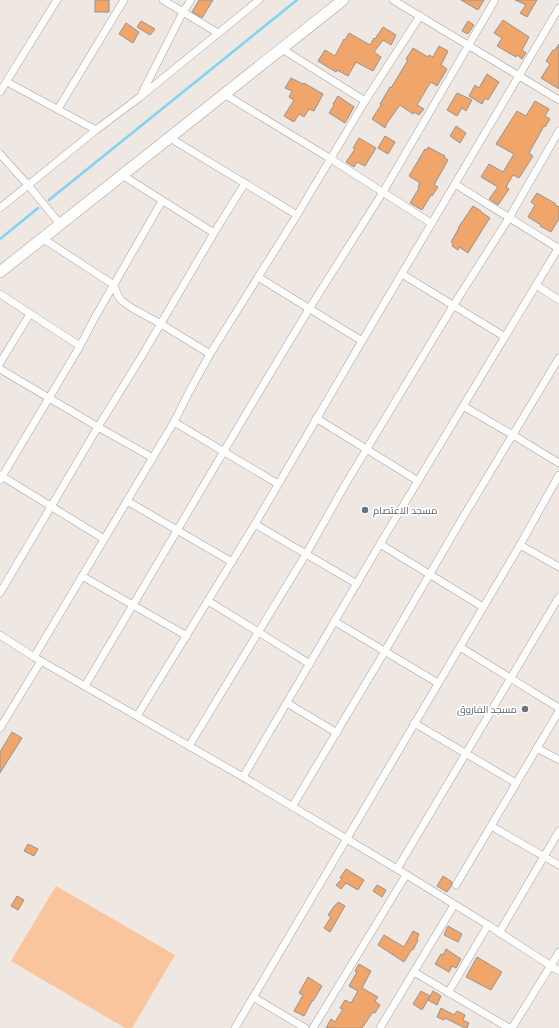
<svg xmlns="http://www.w3.org/2000/svg" width="559" height="1028" viewBox="0 0 559 1028" font-family="'Titillium Web',Cairo,sans-serif">
<rect width="100%" height="100%" fill="#efe7e1"/>
<path fill="#fac59c" d="M56,886L175,955L132,1028H125L11,961Z"/>
<g fill="none" stroke-linecap="round" stroke-linejoin="round">
<g stroke="#82d2f5" stroke-width="2.5">
<path d="M49,200L297,0"/>
<path d="M0,239L38,208"/>
</g>
</g>
<g fill="#f0a66a" stroke="#9a928d">
<rect x="95" y="0" width="14" height="12"/>
<path d="M199,0H213L202,18L192,12Z"/>
<path d="M461,0H484L478,10Z"/>
<path d="M515,0H537L527,17L520,13L526,5Z"/>
<path d="M503,20L529,37L522,50L526,53L522,59L517,55L516,57L497,46L502,38L494,33Z"/>
<path d="M141,21L155,29L150,35L137,27Z"/>
<path d="M468,21L474,25L468,34L462,31Z"/>
<path d="M126,23L139,32L133,43L119,34Z"/>
<path d="M383,27L396,35L391,45L383,40L374,52L381,57L373,71L356,62L348,76L337,70L336,72L318,61L325,50L335,56L344,39L345,40L349,33L370,45L374,38L375,39Z"/>
<path d="M559,44V89L541,78L550,64L546,61L553,50L554,51Z"/>
<path d="M439,46L448,51L441,65L447,69L437,86L431,82L427,88L417,105L424,109L419,115L414,112L413,114L400,105L387,123L385,128L372,119L381,105L380,104L390,87L391,88L408,60L406,59L413,48L428,57L429,55L433,57Z"/>
<path d="M487,74L499,82L488,100L485,98L482,104L469,96L475,85L479,88Z"/>
<path d="M291,78L303,84L304,83L323,94L314,111L309,109L304,117L299,114L294,122L284,116L294,100L289,97L292,91L285,88Z"/>
<path d="M457,93L472,100L466,111L462,108L457,116L447,110Z"/>
<path d="M338,96L354,107L345,123L329,113L334,105L333,104Z"/>
<path d="M535,101L549,109L545,116L550,119L545,127L544,126L529,153L533,156L519,178L513,175L506,187L509,189L498,205L489,199L498,187L481,177L489,164L503,172L514,154L496,144L517,111L526,116Z"/>
<path d="M456,126L466,133L460,143L450,136Z"/>
<path d="M385,136L395,142L388,154L378,148Z"/>
<path d="M359,138L376,148L365,166L357,162L354,167L346,162L355,149L353,148Z"/>
<path d="M428,147L445,156L444,157L448,160L434,185L438,187L432,196L431,195L422,210L410,203L419,188L418,187L420,183L409,176L425,149L427,150Z"/>
<path d="M537,193L556,204L555,205L559,207V219L551,232L540,226L541,225L528,217L535,205L531,202Z"/>
<path d="M473,206L481,211V212L490,218L484,227L468,253L459,247L458,250L452,246L453,244L451,242L459,228H458Z"/>
<path d="M12,732L22,738L0,773V752Z"/>
<path d="M28,844L38,849L34,856L24,851Z"/>
<path d="M346,869L364,880L358,890L346,883L341,889L336,885L342,879L340,878Z"/>
<path d="M443,876L452,882L451,886L447,892L437,886Z"/>
<path d="M377,885L386,890L382,897L373,891Z"/>
<path d="M17,896L24,900L18,910L11,906Z"/>
<path d="M338,902L345,906L330,932L324,928L331,917L328,915L335,905H336Z"/>
<path d="M448,926L462,934L458,942L444,935Z"/>
<path d="M413,931L419,934L417,939L418,940L413,950L412,949L404,962L378,945L384,935L404,947Z"/>
<path d="M446,949L461,959L456,968L452,966L449,972L435,964L441,954L443,955Z"/>
<path d="M477,957L502,972L491,990L466,977Z"/>
<path d="M359,964L371,971L362,988L378,997L375,1001L380,1005L375,1013L373,1012L362,1028H326L331,1019L335,1022L343,1009L340,1008L345,1000L351,1003L358,991L349,986L357,972L355,971Z"/>
<path d="M308,977L322,986L313,1001H312L304,1016L294,1011L303,995L299,993Z"/>
<path d="M421,991L430,996L422,1010L413,1004Z"/>
<path d="M433,991L441,996L437,1005L428,1000Z"/>
<path d="M441,1008L454,1015L457,1011L465,1015L463,1020L469,1023L467,1028H465L445,1018L444,1020L437,1017Z"/>
</g>
<g fill="none" stroke-linecap="round" stroke-linejoin="round">
<g stroke="#aaa29c" stroke-width="8">
<g id="street">
<path d="M163,0L218,33"/>
<path d="M393,0L559,100"/>
<path d="M282,49L365,101"/>
<path d="M7,82L96,130"/>
<path d="M0,92L57,0"/>
<path d="M142,93L183,12L191,0"/>
<path d="M224,94L331,159L431,223"/>
<path d="M58,109L124,0"/>
<path d="M170,138L297,215"/>
<path d="M0,154L28,185L60,224"/>
<path d="M122,175L214,233"/>
<path d="M455,184L558,248"/>
<path d="M0,208L96,130L140,97L259,0"/>
<path d="M42,238L114,285L118,296L122,301L132,308L161,324L210,354"/>
<path d="M402,274L505,337"/>
<path d="M258,277L362,341"/>
<path d="M536,285L559,300"/>
<path d="M0,294L80,346"/>
<path d="M0,363L30,314"/>
<path d="M0,369L98,427L153,458"/>
<path d="M463,406L513,435L559,463"/>
<path d="M316,418L418,481"/>
<path d="M174,422L278,484"/>
<path d="M0,475L104,539"/>
<path d="M0,480L80,346L94,319L162,201"/>
<path d="M127,501L232,562"/>
<path d="M255,524L357,584"/>
<path d="M380,544L483,607"/>
<path d="M520,545L559,567"/>
<path d="M82,576L187,636"/>
<path d="M0,593L98,427L140,359L214,233L245,183"/>
<path d="M208,601L310,664"/>
<path d="M334,621L438,683"/>
<path d="M0,635L34,657L243,777L397,869L488,925L559,971"/>
<path d="M460,647L559,708"/>
<path d="M34,657L174,422L189,392L210,354L297,215L365,101L420,16"/>
<path d="M85,686L256,397L309,309L383,192L495,0"/>
<path d="M287,703L337,733"/>
<path d="M137,716L255,524L362,341L559,8"/>
<path d="M414,723L516,783"/>
<path d="M0,728L41,661"/>
<path d="M189,746L306,554L345,485L453,306L509,218L559,131"/>
<path d="M537,748L559,760"/>
<path d="M243,777L380,544L559,247"/>
<path d="M292,807L385,651L459,524L559,358"/>
<path d="M491,826L559,865"/>
<path d="M397,869L559,597"/>
<path d="M456,885L559,711"/>
<path d="M499,933L559,831"/>
<path d="M414,972L509,1028"/>
<path d="M448,993L488,925"/>
<path d="M253,997L305,1028"/>
<path d="M235,1028L520,545L559,475"/>
<path d="M313,1028L406,875"/>
<path d="M380,1028L454,905"/>
<path d="M512,1028L559,952"/>
</g>
</g>
<g stroke="#aaa29c" stroke-width="12">
<path id="primary" d="M0,272L343,0"/>
</g>
<use href="#street" stroke="#fff" stroke-width="7"/>
<use href="#primary" stroke="#fff" stroke-width="11"/>
</g>
<g fill="#6b7280" stroke="#fff" stroke-width="1.5">
<circle cx="365" cy="510" r="4"/>
<circle cx="525" cy="709" r="4"/>
</g>
<g text-anchor="middle" dominant-baseline="central" stroke-width="3.5" stroke-linejoin="round" paint-order="stroke">
<g font-size="10" fill="#5b616d" stroke="#fff" text-anchor="start">
<text x="373" y="510">مسجد الاعتصام</text>
<text x="517" y="709" text-anchor="end">مسجد الفاروق</text>
</g>
</g>
</svg>
